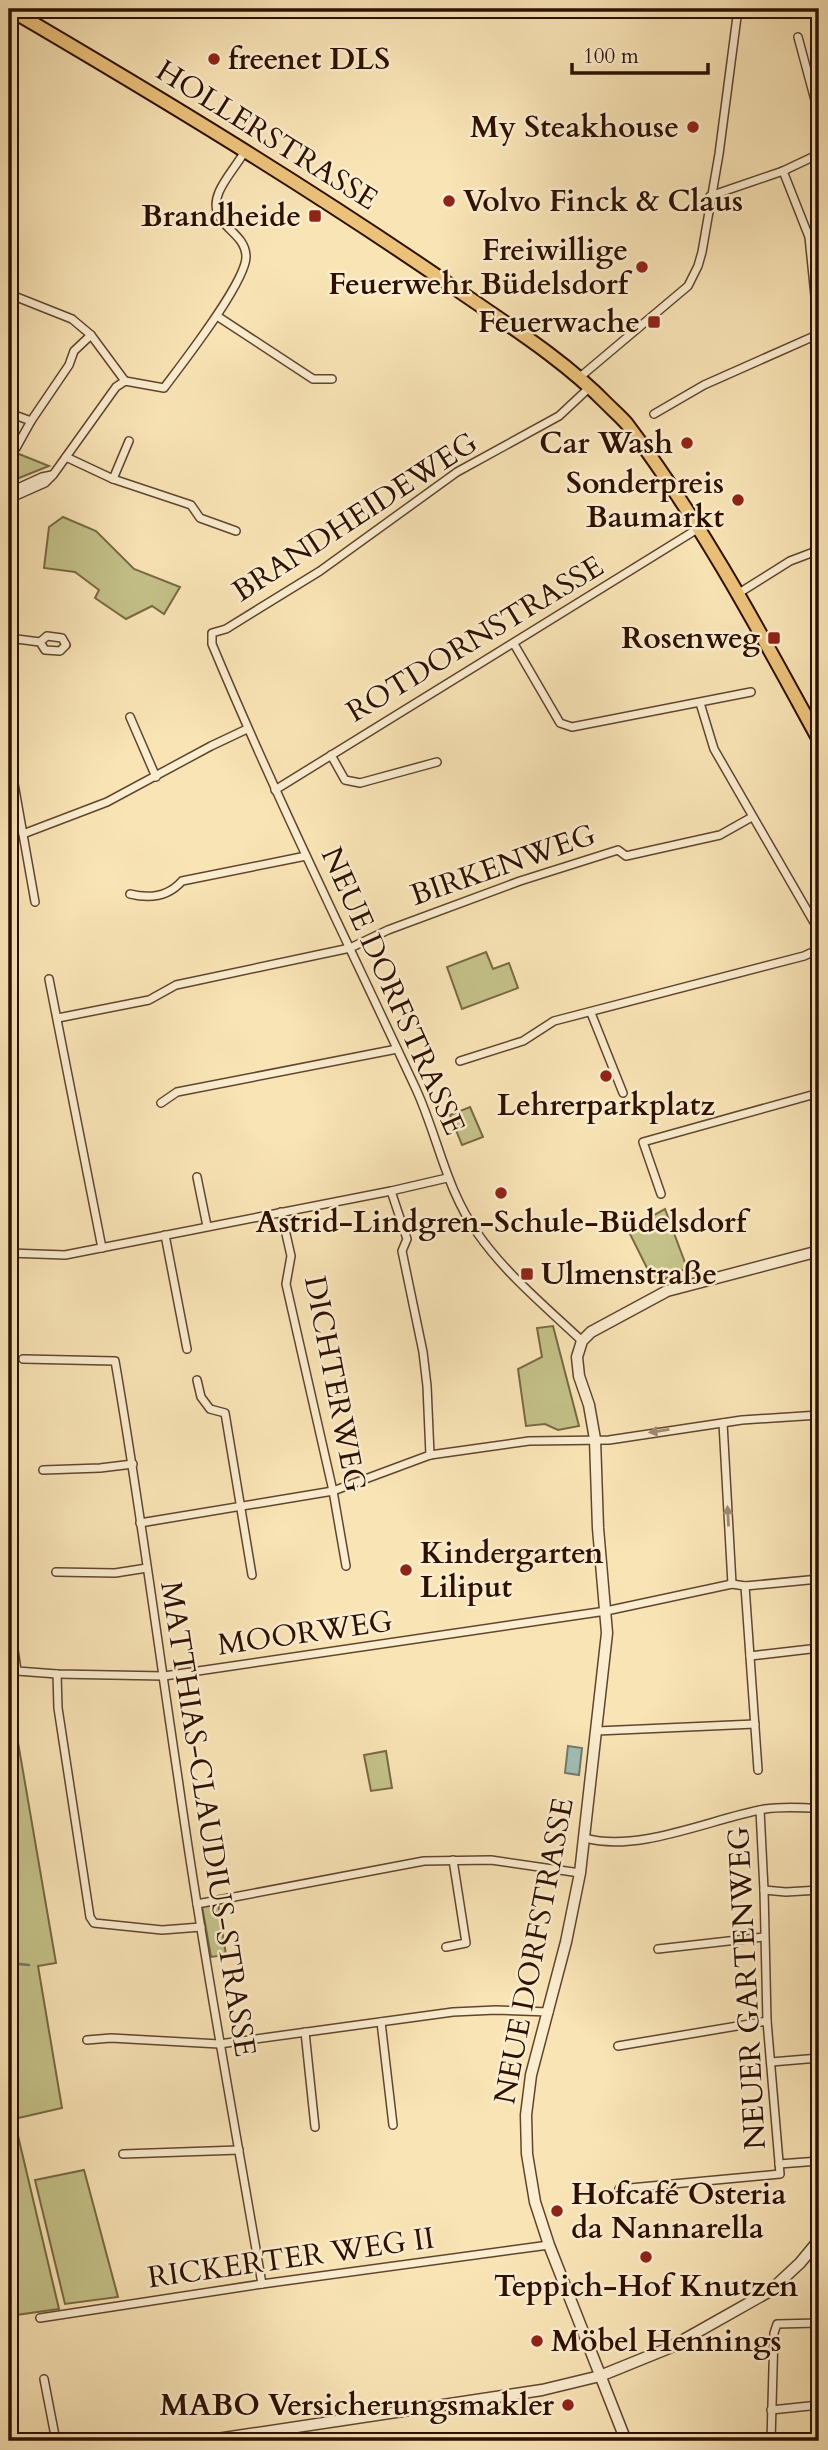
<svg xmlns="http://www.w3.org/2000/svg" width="828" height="2450" viewBox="0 0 828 2450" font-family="Cardo,serif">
<rect width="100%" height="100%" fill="#f9e4b6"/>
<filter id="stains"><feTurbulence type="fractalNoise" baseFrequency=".00286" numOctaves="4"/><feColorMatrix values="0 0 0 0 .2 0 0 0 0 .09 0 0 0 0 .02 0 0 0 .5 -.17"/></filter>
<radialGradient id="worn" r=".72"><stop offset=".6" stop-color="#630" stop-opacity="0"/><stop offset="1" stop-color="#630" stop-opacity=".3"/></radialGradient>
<g fill="#c4c289" stroke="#786944" stroke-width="2">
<path d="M9,450L49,466L9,482Z"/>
<path d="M63,517L96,531L134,569L180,587L164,614L152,606L126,619L95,598L99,590L75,572L44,568L49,527Z"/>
<path d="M486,952L493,969L509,963L518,988L462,1009L447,967Z"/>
<path d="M470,1107L483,1137L462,1145L450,1115Z"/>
<path d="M665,1209L687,1268L655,1284L628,1230Z"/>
<path d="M553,1326L579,1426L558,1430L545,1424L526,1426L518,1369L542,1357L537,1328Z"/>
<path d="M9,1690L56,1963L38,1966L62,2108L14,2119L59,2309L9,2316Z"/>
<path d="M386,1751L392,1788L371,1791L364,1755Z"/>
<path d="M218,1902L226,1955L211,1957L202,1906Z"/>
<path d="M84,2170L118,2297L65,2304L35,2180Z"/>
</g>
<path fill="#9fbeb4" stroke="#71786c" stroke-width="2" d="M568,1746L582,1748L579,1775L565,1773Z"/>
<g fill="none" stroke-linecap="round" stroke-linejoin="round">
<path stroke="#71786c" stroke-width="2.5" d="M9,1963L29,1965"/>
<g stroke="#60452e" stroke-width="10">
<g id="minor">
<path d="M798,37L819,115"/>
<path d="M783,171L809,237L819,335"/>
<path d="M710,196L783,171L819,154"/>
<path d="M9,294L72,319L91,335L125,381"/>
<path d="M217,316L313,379H332"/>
<path d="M580,377L688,286L698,266L702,252L719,154L738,9"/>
<path d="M9,413L31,421"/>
<path d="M654,414L704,385L819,334"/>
<path d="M16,448L31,421L69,365L74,351L91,335"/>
<path d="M66,457L113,479L191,505L200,518L236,531"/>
<path d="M113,479L129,441"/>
<path d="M9,492L42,477L52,475"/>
<path d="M9,499L45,483L53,475L116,387L125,381L164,388C181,365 247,281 246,256C245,229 205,225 219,192C225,178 237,165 245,151"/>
<path d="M739,593L790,561L819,550"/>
<path d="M9,638L40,642L47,636L62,638L66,645L60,651L45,650L40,642"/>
<path d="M514,644L560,723L572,727L751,692"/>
<path d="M700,703L714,749L819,931"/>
<path d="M130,717L156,777"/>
<path d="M331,755L345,780L360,783L437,762"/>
<path d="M13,778L35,902"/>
<path d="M275,790L699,528"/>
<path d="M23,834L107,802L211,746L247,729"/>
<path d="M130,894C150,899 168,897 182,881L306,856"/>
<path d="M49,979L102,1248"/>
<path d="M591,1013L623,1093"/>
<path d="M58,1018L149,1000L176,985L350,948L388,930L520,881L618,850L626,856L720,835L752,817"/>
<path d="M460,1061L523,1041L554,1021L804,956L819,949"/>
<path d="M161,1103L177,1092L397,1049"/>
<path d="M197,1177L207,1226"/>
<path d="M391,1191L407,1239L402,1251L423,1352L427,1386L430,1455"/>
<path d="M661,1194L643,1142L819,1093"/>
<path d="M281,1212L291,1256L286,1284L333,1491L346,1566"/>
<path d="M165,1235L187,1349"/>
<path d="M9,1253L65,1255L391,1191L447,1178"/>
<path d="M582,1341C546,1307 506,1274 478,1234C446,1190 438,1137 416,1089C347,941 275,795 212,644V633L226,629L320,571L457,472L559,416L590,387"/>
<path d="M23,1359L115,1361C139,1499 157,1639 178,1778C202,1948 233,2115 262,2284"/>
<path d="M197,1380L201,1397L210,1409L225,1413L252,1575"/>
<path d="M723,1423L732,1584"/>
<path d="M43,1470L100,1468L133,1464"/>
<path d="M140,1523L333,1491L430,1455L529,1441L609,1440L742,1420L819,1415"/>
<path d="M56,1572L115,1573L147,1568"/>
<path d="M745,1586L758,1770"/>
<path d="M10,1622L17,1671L57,1674L164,1676L606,1611L732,1584L745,1586L819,1579"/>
<path d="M750,1656L819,1648"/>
<path d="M57,1674L58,1708L90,1917L94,1923L162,1930L201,1927"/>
<path d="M597,1731L755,1724"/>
<path d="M585,1838C639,1853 710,1819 765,1809C782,1806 802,1808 819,1808"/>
<path d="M764,1890L786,1892L819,1890"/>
<path d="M197,1904L424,1861L491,1860L580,1873"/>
<path d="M446,1947L466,1943L453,1860"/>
<path d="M658,1949L764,1937"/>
<path d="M381,2022L393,2125"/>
<path d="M305,2032L315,2127"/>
<path d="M87,2040L111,2038L219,2044L453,2012L496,2010L549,2012"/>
<path d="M618,2046L767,2021"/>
<path d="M771,2062L819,2058"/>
<path d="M123,2154L239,2150"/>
<path d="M779,2164L819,2161"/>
<path d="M619,2189L780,2174L767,2021L764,1890L760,1810"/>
<path d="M40,2318L262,2284L549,2245"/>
<path d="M9,2323H13"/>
<path d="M44,2379L56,2441"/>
<path d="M771,2410L819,2405"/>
<path d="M771,2441L774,2333L777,2324L819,2323"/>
</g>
</g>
<g stroke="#60452e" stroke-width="13">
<g id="tertiary">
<path d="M204,2441L542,2390L600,2376L669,2348L770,2291L800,2263L819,2240"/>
<path d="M626,2441L549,2245L535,2202L527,2154L526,2115L531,2075L566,1942L580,1873L607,1633L598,1528L595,1439L589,1405L579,1376L577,1357L582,1341L591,1332L667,1291L819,1251"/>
</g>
</g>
<g stroke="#2d1000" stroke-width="16">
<path id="primary" d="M9,9C161,98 311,189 456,289C508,325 563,359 607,404C614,411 621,417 627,424C702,523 760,632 819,740"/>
</g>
<use href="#minor" stroke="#fbedd0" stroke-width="7"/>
<use href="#tertiary" stroke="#fbedd0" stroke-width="10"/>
<use href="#primary" stroke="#ecc27b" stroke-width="12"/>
</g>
<defs><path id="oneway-solid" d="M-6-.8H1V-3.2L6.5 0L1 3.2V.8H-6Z" transform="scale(1.75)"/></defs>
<g fill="#9e8a72">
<use href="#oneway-solid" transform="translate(659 1431) rotate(171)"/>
<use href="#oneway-solid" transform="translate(728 1516) rotate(-93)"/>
</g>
<g fill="#8f2418" stroke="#fbedd0" stroke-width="2.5">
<circle cx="214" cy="59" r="7"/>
<circle cx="693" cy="127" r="7"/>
<circle cx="449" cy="201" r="7"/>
<rect x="308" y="209" width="14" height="14" rx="3.5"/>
<circle cx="642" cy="267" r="7"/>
<rect x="647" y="315" width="14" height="14" rx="3.5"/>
<circle cx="687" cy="443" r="7"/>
<circle cx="738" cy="500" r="7"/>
<rect x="767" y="631" width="14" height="14" rx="3.5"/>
<circle cx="606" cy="1076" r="7"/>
<circle cx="501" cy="1193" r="7"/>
<rect x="520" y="1267" width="14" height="14" rx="3.5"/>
<circle cx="406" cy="1570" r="7"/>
<circle cx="557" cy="2211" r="7"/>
<circle cx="646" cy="2257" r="7"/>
<circle cx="537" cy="2341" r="7"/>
<circle cx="568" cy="2405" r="7"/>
</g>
<g text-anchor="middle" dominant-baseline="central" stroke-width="5" stroke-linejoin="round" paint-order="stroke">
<g font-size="30" font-weight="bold" fill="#2d1000" stroke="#fbedd0" text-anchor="end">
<text x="228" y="59" text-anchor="start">freenet DLS</text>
<text x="679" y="127">My Steakhouse</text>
<text x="463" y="201" text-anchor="start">Volvo Finck &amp; Claus</text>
<text x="301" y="216">Brandheide</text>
<text x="628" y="250">Freiwillige<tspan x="628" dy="34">Feuerwehr Büdelsdorf</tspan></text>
<text x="640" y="322">Feuerwache</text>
<text x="673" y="443">Car Wash</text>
<text x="724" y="483">Sonderpreis<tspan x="724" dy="34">Baumarkt</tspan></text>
<text x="760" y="638">Rosenweg</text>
<text x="606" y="1105" text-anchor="middle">Lehrerparkplatz</text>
<text x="501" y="1222" text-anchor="middle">Astrid-Lindgren-Schule-Büdelsdorf</text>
<text x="541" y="1274" text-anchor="start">Ulmenstraße</text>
<text x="420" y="1553" text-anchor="start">Kindergarten<tspan x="420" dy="34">Liliput</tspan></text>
<text x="571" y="2194" text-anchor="start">Hofcafé Osteria<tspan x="571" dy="34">da Nannarella</tspan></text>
<text x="646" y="2286" text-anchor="middle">Teppich-Hof Knutzen</text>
<text x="551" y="2341" text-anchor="start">Möbel Hennings</text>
<text x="554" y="2405">MABO Versicherungsmakler</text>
</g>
<g font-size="30" fill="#2d1000" stroke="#fbedd0">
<text transform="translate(267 135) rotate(32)">HOLLERSTRASSE</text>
<text transform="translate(355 517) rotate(-33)">BRANDHEIDEWEG</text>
<text transform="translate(475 639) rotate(-31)">ROTDORNSTRASSE</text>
<text transform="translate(503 865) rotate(-19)">BIRKENWEG</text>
<text transform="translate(393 991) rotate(66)">NEUE DORFSTRASSE</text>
<text transform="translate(335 1384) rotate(79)">DICHTERWEG</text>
<text transform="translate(305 1633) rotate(-8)">MOORWEG</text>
<text transform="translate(208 1819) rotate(81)">MATTHIAS-CLAUDIUS-STRASSE</text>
<text transform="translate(534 1951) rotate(-79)">NEUE DORFSTRASSE</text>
<text transform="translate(747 1988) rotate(-93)">NEUER GARTENWEG</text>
<text transform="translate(291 2258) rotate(-8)">RICKERTER WEG II</text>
</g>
</g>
<rect width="828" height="2450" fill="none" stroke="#f9e4b6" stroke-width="35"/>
<rect x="10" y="10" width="807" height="2429" fill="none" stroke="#2d1000" stroke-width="3.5"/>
<rect x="18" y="18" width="793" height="2415" fill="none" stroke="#2d1000" stroke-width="2"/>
<path d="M572 63v10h136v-10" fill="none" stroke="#2d1000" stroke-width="3.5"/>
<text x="583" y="63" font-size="21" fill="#2d1000" stroke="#fbedd0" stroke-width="5" paint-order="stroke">100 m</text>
<rect width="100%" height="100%" filter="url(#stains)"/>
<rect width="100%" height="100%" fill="url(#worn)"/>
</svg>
